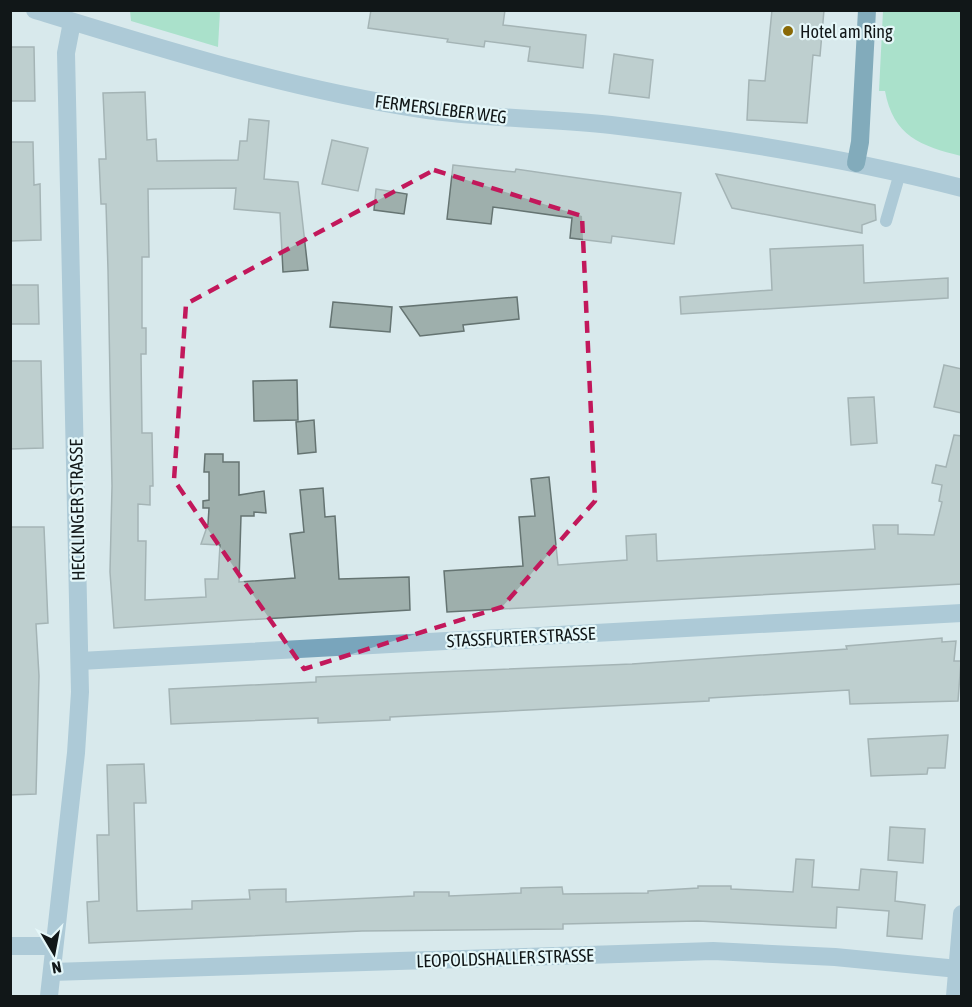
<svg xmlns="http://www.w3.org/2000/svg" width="972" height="1007" viewBox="0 0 972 1007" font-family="'Asap Condensed',sans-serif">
<rect width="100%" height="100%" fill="#d8e9ec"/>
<g fill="#71d8a3">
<path d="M130,11H220L218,47L131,21Z"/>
<path d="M883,11H961V156C921,146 893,136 885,91H879Z"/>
</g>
<g fill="#9eafac" stroke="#657472" stroke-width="1.5">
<path d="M371,10H505L503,25L586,35L583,68L528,61L530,47L485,41L484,47L447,42L448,39L368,28Z"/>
<path d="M772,10H824L820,56L813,55L807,123L747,120L749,80L765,81Z"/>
<path d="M10,47H34L35,101H10Z"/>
<path d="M614,54L653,60L649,98L609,93Z"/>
<path d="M145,92L147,140L156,139L157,161L238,160L240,141H247L249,119L269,121L264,179L298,182L308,270L283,272L280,213L234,209L236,188L148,189L149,257H142V328H146V354H141L142,433H152L153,486H150V505L138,504V541H146L145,600L206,597L205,579H218L220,545L201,544L208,524L209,508H203V501L209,500V472H204L205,454H223V462H239V495L264,491L266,513L254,512V516H241L239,582L295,578L290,534L304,532L300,490L323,488L325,517L335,516L339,579L409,577L410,610L114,628L110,572L112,486L108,270L106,204H101L99,159H106L103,93Z"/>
<path d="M332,140L368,148L358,191L322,184Z"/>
<path d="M10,142H33L34,185L40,184L41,240L10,241Z"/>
<path d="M453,165L515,172L516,169L681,193L674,244L612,236L611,243L570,238L572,218L493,207L491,224L447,219Z"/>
<path d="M716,174L875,205L876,220L862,225V233L732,208Z"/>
<path d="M376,189L407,194L404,214L374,210Z"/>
<path d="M863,245L864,283L948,278V298L681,314L680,297L772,290L770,249Z"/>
<path d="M10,285H38L39,324H10Z"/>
<path d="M517,297L519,319L463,325L464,331L420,336L400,307Z"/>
<path d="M333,302L392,307L390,332L330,327Z"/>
<path d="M10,361H41L43,448L10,449Z"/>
<path d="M944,365L962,369V413L934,407Z"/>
<path d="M297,380L298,420L254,421L253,381Z"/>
<path d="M874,397L877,443L851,445L848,398Z"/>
<path d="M314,420L316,452L298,454L296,422Z"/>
<path d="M954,435L962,436V584L447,612L444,571L523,566L519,517L535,516L531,479L549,477L558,565L627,560L626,536L656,534L657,561L875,549L873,525H898V534L934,535L942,502L939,501L942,485L932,483L936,465L946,467Z"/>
<path d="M10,527H44L48,623L36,624L39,676L36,794L10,795Z"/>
<path d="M942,638V642L956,641L954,661H961L958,701L850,704L849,690L709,698V701L390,717V720L318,723V718L171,724L169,689L316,682V677L632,664L847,649L846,646Z"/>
<path d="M948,735L945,768H928L927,774L871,776L868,739Z"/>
<path d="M144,764L146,803H134L137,911L192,909V901L250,899L249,890L286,889V902L414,896V892H449V896L521,893V888L562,887L563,894L648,893V891L698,888V886H731V889L793,892L796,859L814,860L812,887L859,890L861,869L897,872L895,901L925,905L922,939L887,936L889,911L837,907L836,928L698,921L563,924V929L362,931L89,943L87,902L99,901L97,835H109L107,765Z"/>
<path d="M890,827L925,829L923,863L888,860Z"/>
</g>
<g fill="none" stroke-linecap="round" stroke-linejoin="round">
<path stroke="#79a5bc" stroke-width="12" d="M886,221L900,173"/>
<g stroke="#79a5bc" stroke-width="18">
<path d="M80,661L962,613"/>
<path d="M10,946H54"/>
<path d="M52,972L713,951L835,957L958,969"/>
<path d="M49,996L76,753L80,692L66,53L72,22"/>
<path d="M955,996L962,914"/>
</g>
<path stroke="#79a5bc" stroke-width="18" d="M35,10C162,49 290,89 421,109C484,119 548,118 611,125C728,139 847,158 962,188"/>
<path stroke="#1a607e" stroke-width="18" d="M856,163L860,142L867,10"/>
</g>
<path d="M0 0H972V1007H0ZM434,170L582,216L595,501L502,607L304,669L174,480L186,304Z" fill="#d8e9ec" fill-opacity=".55" fill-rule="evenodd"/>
<path fill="none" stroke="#c2185b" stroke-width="4.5" stroke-dasharray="12 8" stroke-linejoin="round" d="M434,170L582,216L595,501L502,607L304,669L174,480L186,304Z"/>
<circle fill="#896906" stroke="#e5f7f9" stroke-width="2" cx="788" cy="31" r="6"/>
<g text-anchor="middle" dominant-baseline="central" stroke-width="4.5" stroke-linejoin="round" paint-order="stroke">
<g font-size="18" fill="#111718" stroke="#e5f7f9" text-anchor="start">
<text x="800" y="31">Hotel am Ring</text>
</g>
<g font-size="18" fill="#111718" stroke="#e5f7f9">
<text transform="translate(441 109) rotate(7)">FERMERSLEBER WEG</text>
<text transform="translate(77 510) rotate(-91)">HECKLINGER STRASSE</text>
<text transform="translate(521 637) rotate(-3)">STASSFURTER STRASSE</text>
<text transform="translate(505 958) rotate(-2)">LEOPOLDSHALLER STRASSE</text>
</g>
</g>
<rect width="972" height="1007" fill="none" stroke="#111718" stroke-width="24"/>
<g transform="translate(54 953) rotate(170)" stroke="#e5f7f9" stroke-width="4.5" paint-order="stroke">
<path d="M0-4.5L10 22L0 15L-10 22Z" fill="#111718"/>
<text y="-9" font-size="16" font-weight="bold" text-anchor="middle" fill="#111718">N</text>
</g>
</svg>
